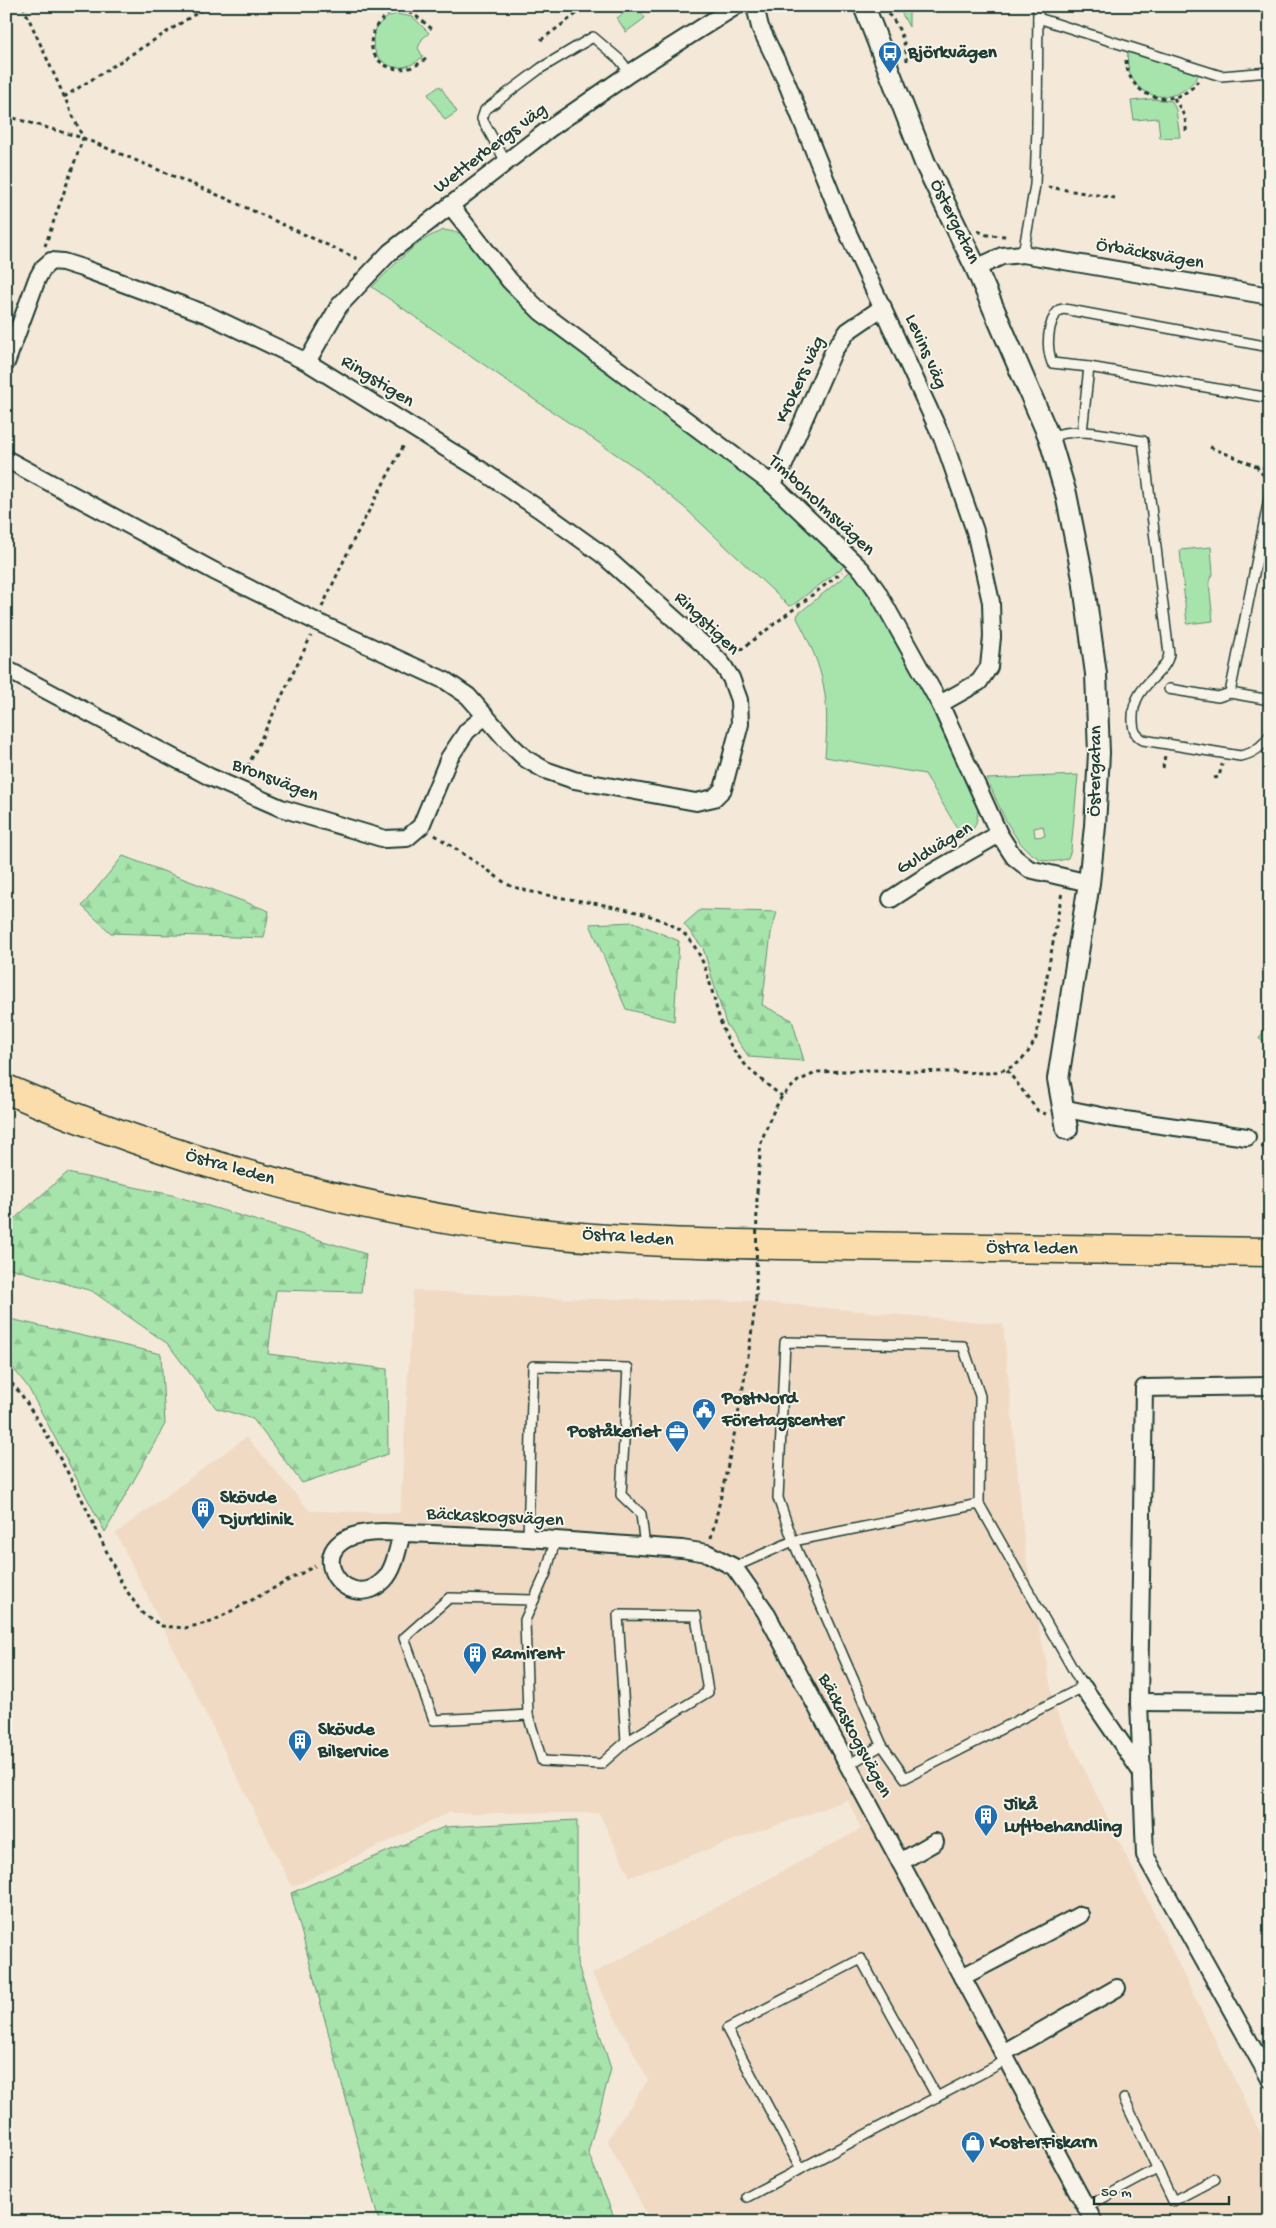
<svg xmlns="http://www.w3.org/2000/svg" width="1276" height="2228" viewBox="0 0 1276 2228" font-family="'Gochi Hand',sans-serif">
<defs>
<pattern id="forest-firs" width="22" height="20" patternUnits="userSpaceOnUse" patternTransform="scale(1.25)"><rect width="22" height="20" fill="#a7e4ab"/><path d="M5 1l3.5 6h-7zM16 11l3.5 6h-7z" fill="#8fc494"/></pattern>
</defs>
<rect width="100%" height="100%" fill="#f4e8d8"/>
<filter id="ink" filterUnits="userSpaceOnUse"><feTurbulence type="fractalNoise" baseFrequency=".02" numOctaves="2"/><feDisplacementMap in="SourceGraphic" scale="10" xChannelSelector="R" yChannelSelector="G"/><feConvolveMatrix kernelMatrix="1 2 1 2 8 2 1 2 1" color-interpolation-filters="sRGB"/></filter>
<g filter="url(#ink)">
<path fill="#f0dac4" d="M413,1290L540,1298L749,1301L1003,1324L1026,1558L1055,1709L1270,2153V2222H651L607,2140L648,2080L592,1974L861,1829L848,1800L630,1877L599,1813H448L292,1887L116,1533L246,1437L310,1511L400,1513Z"/>
<g fill="#a7e4ab" stroke="#639070" fill-rule="evenodd">
<path d="M634,6H637L645,18L626,32L617,18Z"/>
<path d="M890,6H909V27L901,12L895,13Z"/>
<path d="M396,14L413,17L429,33L422,39L418,48L423,57C419,59 414,64 410,65C375,79 355,26 396,14Z"/>
<path d="M1128,52L1199,74C1176,113 1122,98 1128,52Z"/>
<path d="M440,86L457,112L445,120L428,94Z"/>
<path d="M1151,99L1172,101L1176,110L1180,137L1160,138L1158,118L1134,120L1131,101Z"/>
<path d="M444,230L460,233L498,277L725,458L782,504L847,564L793,605L789,606L686,509L635,467L532,398L372,287C394,266 415,240 444,230Z"/>
<path d="M1211,547L1213,574L1209,583L1213,621L1187,624L1180,550Z"/>
<path d="M852,570L863,582L948,733L978,808C977,824 976,829 963,838L925,774L825,757C830,697 825,671 797,618L798,614Z"/>
<path d="M1078,775L1071,850L1068,858C1023,877 1001,809 987,779ZM1043,826L1045,836L1035,837L1034,828Z"/>
</g>
<g fill="url(#forest-firs)" stroke="#639070">
<path d="M123,856L269,911L264,938L111,933L82,906Z"/>
<path d="M700,910L777,912L771,933L762,1005L792,1020L804,1061L749,1057L726,1024L703,948L684,924Z"/>
<path d="M634,922L679,941L674,1021L626,1009L590,924Z"/>
<path d="M1270,1020V1043L1259,1039Z"/>
<path d="M67,1173L172,1195L366,1254L361,1292L276,1290L268,1354L387,1369L388,1454L302,1483L253,1419L216,1408L168,1344L92,1291L6,1267V1226Z"/>
<path d="M6,1318L161,1354L165,1424L105,1532L28,1387L6,1359Z"/>
<path d="M577,1820V1962L611,2069L588,2152L616,2222H379L291,1893L444,1827Z"/>
</g>
<g fill="none" stroke-linecap="round" stroke-linejoin="round">
<g stroke="#1f3d34" stroke-width="12">
<g id="service">
<path d="M1038,18L1221,76L1270,72"/>
<path d="M506,162L482,119L485,110L541,68L593,37L620,60L630,73"/>
<path d="M1023,254L1035,185L1037,127L1038,6"/>
<path d="M1089,367L1052,363C1046,347 1047,323 1059,310L1064,309L1270,347"/>
<path d="M1082,432L1089,367L1270,398"/>
<path d="M1049,437C1080,426 1111,436 1143,441L1169,654C1166,676 1131,684 1133,721C1133,730 1135,735 1143,740L1240,756C1252,754 1263,746 1270,735"/>
<path d="M1270,494L1230,693L1270,700"/>
<path d="M1169,689L1218,697L1230,693"/>
<path d="M528,1538L533,1366L628,1368L621,1495L641,1514L645,1547"/>
<path d="M555,1541L546,1573L525,1620L528,1715L542,1761L601,1764L626,1742L708,1692L696,1616L618,1615L626,1742"/>
<path d="M734,1567L793,1541L882,1745L848,1765"/>
<path d="M528,1715L434,1720L404,1638L449,1598L534,1600"/>
<path d="M882,1745L905,1778L1083,1687L979,1504L980,1396L963,1346L785,1342L778,1498L793,1541L979,1504"/>
<path d="M1124,2099L1173,2201L1215,2179"/>
<path d="M801,2169L727,2029L861,1959L937,2097"/>
<path d="M747,2197L1007,2060"/>
<path d="M1086,2207L1157,2169"/>
</g>
</g>
<g stroke="#1f3d34" stroke-width="20">
<g id="minor">
<path d="M755,6L760,27L786,81L841,218L944,442L975,531L991,602L992,637L989,667L979,682L940,704"/>
<path d="M450,205L510,281L541,312L772,484L862,570L877,591L940,704L999,834L1014,857L1029,869L1089,883"/>
<path d="M976,268L1002,256L1023,254L1270,296"/>
<path d="M307,362L339,306L390,252L549,129L630,73L736,6"/>
<path d="M6,363L37,279L43,268L51,261L63,262L82,268L206,314L307,362L481,470L539,509L603,555L708,649L722,664L731,678L739,700L740,724L723,789L714,798L696,802L574,780L545,770L526,759L509,743L468,696L446,681L317,622L214,571L6,459"/>
<path d="M772,484L783,467L834,350L848,331L883,307"/>
<path d="M6,669L210,777L281,808L385,839L407,838L421,826L449,758L467,731L484,717"/>
<path d="M891,899L928,875L999,834"/>
<path d="M1062,1108L1111,1118L1247,1137"/>
<path d="M1270,1386L1144,1388L1139,1702L1145,1855L1270,2079"/>
<path d="M402,1533C398,1547 395,1569 384,1580C344,1621 288,1532 383,1532L528,1538L682,1549L707,1553L734,1567L765,1611L1094,2222"/>
<path d="M1083,1687L1142,1773"/>
<path d="M1139,1702L1270,1703"/>
<path d="M900,1862L935,1842"/>
<path d="M962,1977L1080,1915"/>
<path d="M1003,2053L1117,1988"/>
</g>
</g>
<g stroke="#1f3d34" stroke-width="24">
<path id="tertiary" d="M864,6L925,163L976,268L1049,437L1066,494L1083,578L1096,674L1099,753L1095,826L1089,883L1058,1079L1067,1129"/>
</g>
<g stroke="#1f3d34" stroke-width="31">
<path id="trunk" d="M6,1089C166,1158 336,1205 509,1229C619,1244 732,1244 844,1246C986,1248 1128,1250 1270,1252"/>
</g>
<g stroke="#1f3d34" stroke-width="3" stroke-dasharray="4 4" stroke-linecap="butt">
<path d="M23,6L83,138L45,246"/>
<path d="M593,6L597,12"/>
<path d="M888,14C900,25 906,45 907,61"/>
<path d="M541,40L587,6"/>
<path d="M426,59C421,62 415,67 409,68C374,75 357,38 386,16C391,11 395,9 403,11C415,13 423,22 432,29"/>
<path d="M1126,60C1128,99 1175,112 1198,81"/>
<path d="M64,97L208,6"/>
<path d="M1174,98C1181,110 1187,117 1186,131"/>
<path d="M6,116L83,138L225,198L360,260"/>
<path d="M1048,187L1115,198"/>
<path d="M978,231L987,235L1007,236"/>
<path d="M1269,233H1270"/>
<path d="M1210,447L1256,466L1270,469"/>
<path d="M1256,466L1268,481"/>
<path d="M322,607L354,539L405,443"/>
<path d="M734,655L842,572"/>
<path d="M1163,768L1165,755"/>
<path d="M244,774L311,636"/>
<path d="M1214,778L1219,777L1222,764"/>
<path d="M435,835C453,847 471,859 489,871C497,877 505,884 514,887C559,902 648,904 682,932C711,957 711,1003 726,1036C737,1061 760,1080 782,1096"/>
<path d="M1007,1070L1038,1111L1046,1114"/>
<path d="M1261,1147L1270,1146"/>
<path d="M757,1192L761,1142L771,1116L782,1096L798,1081L818,1072L871,1070L988,1073C1016,1069 1024,1062 1036,1038L1062,892"/>
<path d="M6,1377L21,1394L48,1437L79,1493L122,1584L142,1613L162,1626L185,1628L211,1622L315,1566"/>
<path d="M711,1538C731,1457 746,1381 756,1298"/>
<path d="M1265,2222L1270,2217"/>
</g>
<use href="#service" stroke="#f7f3e8" stroke-width="9"/>
<use href="#minor" stroke="#f7f3e8" stroke-width="16"/>
<use href="#tertiary" stroke="#f7f3e8" stroke-width="20"/>
<use href="#trunk" stroke="#fbddab" stroke-width="28"/>
<path stroke="#1f3d34" stroke-width="3" stroke-dasharray="4 4" stroke-linecap="butt" d="M756,1298L757,1192"/>
</g>
</g>
<defs>
<g id="bus-pin" transform="scale(1.25)"><path d="M0 17L-7.5 6A9.5 9.5 0 1 1 7.5 6Z" fill="#1f6fb2" stroke="#f7f3e8"/><path d="M-5-6H5V4H4V6H2V4H-2V6H-4V4H-5ZM-3.5-4V0h7V-4ZM-3.5 1.2v1.5H-2V1.2ZM2 1.2v1.5H3.5V1.2Z" fill="#fff"/></g>
<g id="civic-pin" transform="scale(1.25)"><path d="M0 17L-7.5 6A9.5 9.5 0 1 1 7.5 6Z" fill="#1f6fb2" stroke="#f7f3e8"/><path d="M-.6-6.5H3V-4.5H.6V-3L4-1V1h2V6H-6V1h2V-1L-.6-3ZM-1.2 2.5V6h2.4V2.5Z" fill="#fff"/></g>
<g id="office-pin" transform="scale(1.25)"><path d="M0 17L-7.5 6A9.5 9.5 0 1 1 7.5 6Z" fill="#1f6fb2" stroke="#f7f3e8"/><path d="M-6-3h4V-5.5h4V-3h4V5H-6ZM-1-4.5V-3h2v-1.5ZM-6 0V1H6V0Z" fill="#fff"/></g>
<g id="building-pin" transform="scale(1.25)"><path d="M0 17L-7.5 6A9.5 9.5 0 1 1 7.5 6Z" fill="#1f6fb2" stroke="#f7f3e8"/><path d="M-4-6H4V6H1V3H-1V6H-4ZM-2.5-4.3h1.7v1.8h-1.7ZM.8-4.3h1.7v1.8H.8ZM-2.5-1h1.7V.8h-1.7ZM.8-1h1.7V.8H.8Z" fill="#fff"/></g>
<g id="shop-pin" transform="scale(1.25)"><path d="M0 17L-7.5 6A9.5 9.5 0 1 1 7.5 6Z" fill="#1f6fb2" stroke="#f7f3e8"/><path d="M-5-2.5h2.3a2.7 3.5 0 0 1 5.4 0H5L5.5 6h-11ZM-1.5-2.5h3a1.5 2.3 0 0 0-3 0Z" fill="#fff"/></g>
</defs>
<g fill-rule="evenodd">
<use href="#bus-pin" x="890" y="53"/>
<use href="#civic-pin" x="704" y="1410"/>
<use href="#office-pin" x="677" y="1432"/>
<use href="#building-pin" x="203" y="1509"/>
<use href="#building-pin" x="475" y="1654"/>
<use href="#building-pin" x="300" y="1741"/>
<use href="#building-pin" x="986" y="1816"/>
<use href="#shop-pin" x="973" y="2143"/>
</g>
<g text-anchor="middle" dominant-baseline="central" stroke-width="4" stroke-linejoin="round" paint-order="stroke">
<g font-size="19" font-weight="bold" fill="#1f3d34" stroke="#f7f3e8" text-anchor="start">
<text x="908" y="53">Björkvägen</text>
<text x="722" y="1399">PostNord<tspan x="722" dy="22">Företagscenter</tspan></text>
<text x="660" y="1432" text-anchor="end">Poståkeriet</text>
<text x="220" y="1498">Skövde<tspan x="220" dy="22">Djurklinik</tspan></text>
<text x="492" y="1654">Ramirent</text>
<text x="318" y="1730">Skövde<tspan x="318" dy="22">Bilservice</tspan></text>
<text x="1004" y="1805">Jikå<tspan x="1004" dy="22">Luftbehandling</tspan></text>
<text x="990" y="2143">KosterFiskarn</text>
</g>
<g font-size="19" fill="#1f3d34" stroke="#f7f3e8">
<text transform="translate(491 149) rotate(-37)">Wetterbergs väg</text>
<text transform="translate(954 222) rotate(64)">Östergatan</text>
<text transform="translate(1150 255) rotate(10)">Örbäcksvägen</text>
<text transform="translate(925 352) rotate(66)">Levins väg</text>
<text transform="translate(801 380) rotate(-65)">Krokers väg</text>
<text transform="translate(377 382) rotate(32)">Ringstigen</text>
<text transform="translate(821 506) rotate(43)">Timboholmsvägen</text>
<text transform="translate(706 624) rotate(44)">Ringstigen</text>
<text transform="translate(1096 771) rotate(-89)">Östergatan</text>
<text transform="translate(275 781) rotate(21)">Bronsvägen</text>
<text transform="translate(935 849) rotate(-31)">Guldvägen</text>
<text transform="translate(230 1168) rotate(16)">Östra leden</text>
<text transform="translate(628 1238) rotate(4)">Östra leden</text>
<text transform="translate(1032 1249) rotate(1)">Östra leden</text>
<text transform="translate(495 1518) rotate(3)">Bäckaskogsvägen</text>
<text transform="translate(854 1736) rotate(62)">Bäckaskogsvägen</text>
</g>
</g>
<rect width="1276" height="2228" fill="none" stroke="#f7f3e8" stroke-width="25"/>
<rect x="12" y="12" width="1251" height="2203" fill="none" stroke="#1f3d34" stroke-width="2" filter="url(#ink)"/>
<path d="M1094 2196v8h135v-8" fill="none" stroke="#1f3d34" stroke-width="2.5"/>
<text x="1101" y="2196" font-size="15" fill="#1f3d34" stroke="#f7f3e8" stroke-width="4" paint-order="stroke">50 m</text>
</svg>
